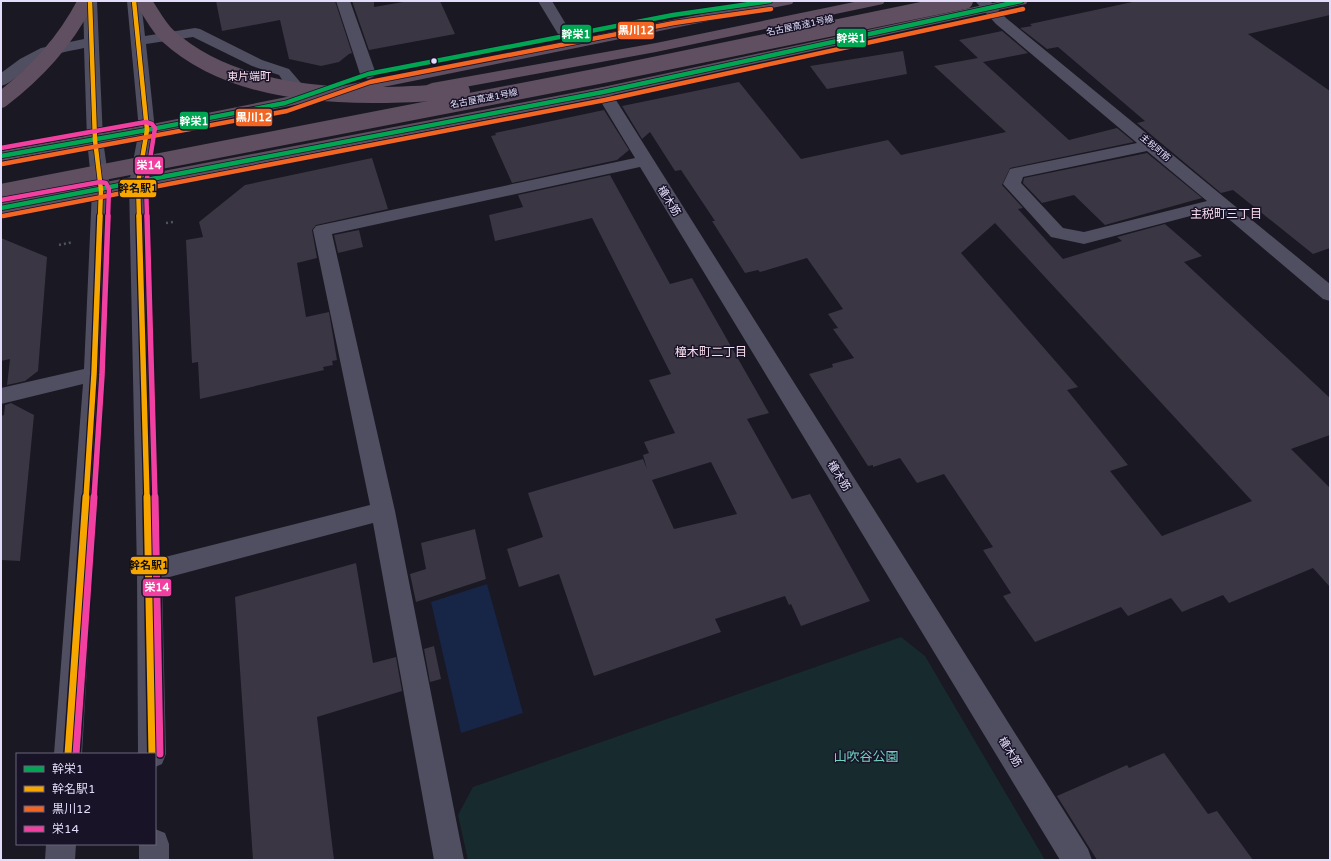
<svg xmlns="http://www.w3.org/2000/svg" width="1331" height="861" viewBox="0 0 1331 861" font-family="'Varela Round','Noto Sans JP',sans-serif">
<rect width="100%" height="100%" fill="#1a1822"/>
<path fill="#172b2e" d="M901,637L925,656L1045,860H468L458,815L473,787Z"/>
<path fill="#172547" d="M487,584L523,713L461,733L431,602Z"/>
<g fill="#3a3643" fill-rule="evenodd">
<path d="M216,1H335L352,53L349,54L339,62L321,66L289,59L280,20L222,31Z"/>
<path d="M352,1H374V7L409,1H440L455,34L369,50Z"/>
<path d="M1137,1H1330V15L1248,34L1330,91V248L1313,254L1233,190L1221,193L1137,123L1145,121L1058,47L1047,49L1020,28L1032,26L1030,24Z"/>
<path d="M1002,31L1028,53L983,62L1069,140L1117,128L1134,142L1010,168L1002,185L1023,208L1018,209L1063,259L1122,241L1117,237L1165,224L1202,256L1184,262L1330,398V435L1291,449L1330,488V587L1313,568L1229,603L1223,595L1182,612L1171,598L1128,616L1121,607L1035,642L1003,596L1011,593L983,550L993,547L944,474L917,483L900,458L873,467V465L868,466L809,374L833,367L832,364L854,358L833,329L838,328L828,314L843,309L807,258L760,272L758,270L745,273L712,221H715L681,170L675,171L650,132L642,139L622,106L739,82L801,159L888,140L901,155L1006,132L934,66L978,58L959,40ZM995,223L1252,501L1162,536L1110,471L1128,465L1067,390L1078,387L961,253Z"/>
<path d="M903,51L907,74L827,89L810,66Z"/>
<path d="M604,110L629,150L617,160L512,183L491,136L496,135L495,133Z"/>
<path d="M1147,153L1202,198L1105,225L1074,195L1042,203L1023,183L1024,178Z"/>
<path d="M372,158L388,209L316,225L312,230L317,258L297,263L306,317L329,312L337,360L332,361L333,365L323,367L324,370L200,399L198,362L192,363L186,240L203,237L199,222L245,185Z"/>
<path d="M610,175L670,284L692,278L769,413L747,419L792,499L810,494L870,601L801,626L791,604L789,605L785,596L715,619L721,632L594,676L559,574L519,587L507,549L543,537L528,493L643,459L647,469L643,455L649,453L644,442L675,433L649,380L671,374L592,218L495,241L489,215L523,207L518,195ZM711,462L737,514L674,529L652,480Z"/>
<path d="M359,230L363,247L338,253L334,235Z"/>
<path d="M1,238L47,257L38,371L25,381L7,385L10,359L1,361Z"/>
<path d="M11,403L34,415L20,561L1,560V416L4,415L5,405Z"/>
<path d="M475,529L486,579L416,602L410,574L426,569L421,543Z"/>
<path d="M356,563L373,663L396,657L402,691L317,717L334,860H253L235,597Z"/>
<path d="M434,646L441,679L430,682L424,649Z"/>
<path d="M1164,753L1208,814L1217,811L1253,860H1097L1057,796L1127,765L1129,768Z"/>
</g>
<g fill="none" stroke-linecap="round" stroke-linejoin="round">
<g stroke="#4c5462" stroke-width="2.5" stroke-dasharray="2 3" stroke-linecap="butt">
<path d="M166,223L173,222"/>
<path d="M59,245L73,242"/>
</g>
<g fill="#504e61" fill-rule="evenodd">
<path d="M83,1H97L103,140L110,190L104,374L82,754H54L83,384L1,404V388L84,369L92,190L87,140L84,48C65,52 49,54 31,65C21,71 13,83 1,86V73L20,59L41,48L84,39Z"/>
<path d="M127,1H141L145,36L195,28L200,29L262,60L289,69L301,83L305,98L303,101L297,103L291,101L285,84L279,75L252,66L193,37L146,44L155,130L147,183L161,558L370,505L313,230L316,226L635,158L595,92L597,89L603,87L609,89L1088,849L1092,860H1060L640,167L332,234L395,511L464,860H434L373,523L162,579L166,754L162,764L155,767V754H138L137,572L129,183L139,130Z"/>
<path d="M336,1H350L376,74L373,77L368,79L363,77L360,74Z"/>
<path d="M538,1H552L573,36L571,39L566,40L561,39Z"/>
<path d="M975,1H990L1006,18L1330,284V301L1323,299L1217,209L1084,244L1051,237L1003,184L1010,169L1137,143L996,24ZM1147,151L1207,201L1084,232L1063,228L1021,183L1023,177Z"/>
<path d="M155,829L165,833L169,844V860H139V844H155Z"/>
<path d="M46,844H76L75,860H45Z"/>
</g>
<g fill="#5f4f60" fill-rule="evenodd">
<path d="M766,1H794L792,4L787,5L147,135L1,161V151L147,125Z"/>
<path d="M859,1H885L883,4L656,52L432,93L427,91L424,88L427,85L432,83L656,43Z"/>
<path d="M1002,1H1028L1026,4L1021,5L603,97L1,214V202L603,87Z"/>
</g>
<g stroke="#5f4f60" stroke-width="16">
<path d="M143,1C151,12 158,27 168,36C243,104 367,98 462,91"/>
<path d="M1,100C37,72 65,42 86,1"/>
<path d="M1,192L604,75L965,1"/>
</g>
<g stroke="#181327" stroke-width="6">
<g id="bus-1">
<path d="M1,156L147,130L285,103L368,74L673,15L770,1"/>
<path d="M1,208L603,92L1021,1"/>
</g>
</g>
<g stroke="#181327" stroke-width="6">
<g id="bus-2-far2">
<path d="M90,1L95,140L101,190L100,217"/>
<path d="M134,1L147,130L138,183L139,217"/>
</g>
</g>
<g stroke="#181327" stroke-width="8">
<g id="bus-2-far1">
<path d="M139,216L147,498"/>
<path d="M86,498L94,374L100,216"/>
</g>
</g>
<g stroke="#181327" stroke-width="10">
<g id="bus-2">
<path d="M147,497L152,754"/>
<path d="M68,754L86,497"/>
</g>
</g>
<g stroke="#181327" stroke-width="6">
<g id="bus-3">
<path d="M2,164L287,111L370,82L674,23L771,9"/>
<path d="M3,216L605,100L1023,9"/>
</g>
</g>
<g stroke="#181327" stroke-width="6">
<g id="bus-4-far2">
<path d="M1,148L146,122L152,124L155,128L146,184L147,217"/>
<path d="M1,200L100,182L106,183L109,189L108,217"/>
</g>
</g>
<g stroke="#181327" stroke-width="8">
<g id="bus-4-far1">
<path d="M147,216L155,498"/>
<path d="M94,498L102,375L108,216"/>
</g>
</g>
<g stroke="#181327" stroke-width="10">
<g id="bus-4">
<path d="M155,497L160,754"/>
<path d="M76,754L94,497"/>
</g>
</g>
<use href="#bus-1" stroke="#00a651" stroke-width="4.5"/>
<use href="#bus-2-far2" stroke="#f7a600" stroke-width="4.5"/>
<use href="#bus-2-far1" stroke="#f7a600" stroke-width="5.5"/>
<use href="#bus-2" stroke="#f7a600" stroke-width="7"/>
<use href="#bus-3" stroke="#f26522" stroke-width="4.5"/>
<use href="#bus-4-far2" stroke="#f240a1" stroke-width="4.5"/>
<use href="#bus-4-far1" stroke="#f240a1" stroke-width="5.5"/>
<use href="#bus-4" stroke="#f240a1" stroke-width="7"/>
</g>
<circle fill="#e3ddfb" stroke="#181327" stroke-width="1.5" cx="434" cy="61" r="3.5"/>
<g text-anchor="middle" dominant-baseline="central" stroke-width="3" stroke-linejoin="round" paint-order="stroke">
<g font-size="9" fill="#e3ddfb" stroke="#181327">
<text transform="translate(800 26) rotate(-12)">名古屋高速1号線</text>
<text transform="translate(484 99) rotate(-11)">名古屋高速1号線</text>
<text transform="translate(1155 148) rotate(40)">主税町筋</text>
</g>
<g font-size="11" fill="#fbdeee" stroke="#181327">
<text x="249" y="76">東片端町</text>
</g>
<g font-size="11" fill="#e3ddfb" stroke="#181327">
<text transform="translate(669 201) rotate(58)">橦木筋</text>
<text transform="translate(839 476) rotate(58)">橦木筋</text>
<text transform="translate(1010 752) rotate(58)">橦木筋</text>
</g>
<g font-size="12" fill="#fbdeee" stroke="#181327">
<text x="1226" y="214">主税町三丁目</text>
<text x="711" y="352">橦木町二丁目</text>
</g>
<g font-size="13" fill="#70d3c4" stroke="#181327">
<text x="866" y="757">山吹谷公園</text>
</g>
</g>
<g stroke="#181327" stroke-width="1.5">
<rect x="617" y="21" width="38" height="19" rx="4" fill="#f26522"/>
<rect x="561" y="24" width="31" height="19" rx="4" fill="#00a651"/>
<rect x="836" y="28" width="31" height="20" rx="4" fill="#00a651"/>
<rect x="235" y="108" width="38" height="19" rx="4" fill="#f26522"/>
<rect x="179" y="111" width="30" height="19" rx="4" fill="#00a651"/>
<rect x="134" y="156" width="30" height="19" rx="4" fill="#f240a1"/>
<rect x="119" y="179" width="38" height="19" rx="4" fill="#f7a600"/>
<rect x="130" y="556" width="38" height="19" rx="4" fill="#f7a600"/>
<rect x="142" y="578" width="30" height="19" rx="4" fill="#f240a1"/>
</g>
<g font-size="11" text-anchor="middle" font-weight="bold" fill="#fff">
<text x="636" y="34">黒川12</text>
<text x="576" y="38">幹栄1</text>
<text x="851" y="42">幹栄1</text>
<text x="254" y="121">黒川12</text>
<text x="194" y="125">幹栄1</text>
<text x="149" y="169">栄14</text>
<text x="157" y="591">栄14</text>
</g>
<g font-size="11" text-anchor="middle" font-weight="bold" fill="#111">
<text x="138" y="192">幹名駅1</text>
<text x="149" y="569">幹名駅1</text>
</g>
<rect width="1331" height="861" fill="none" stroke="#e3ddfb" stroke-width="4"/>
<rect x="16" y="753" width="140" height="92" fill="#181327" stroke="#69647c"/>
<rect x="24" y="766" width="20" height="6" fill="#00a651" stroke="#69647c"/>
<text x="52" y="773" font-size="12" fill="#e3ddfb">幹栄1</text>
<rect x="24" y="786" width="20" height="6" fill="#f7a600" stroke="#69647c"/>
<text x="52" y="793" font-size="12" fill="#e3ddfb">幹名駅1</text>
<rect x="24" y="806" width="20" height="6" fill="#f26522" stroke="#69647c"/>
<text x="52" y="813" font-size="12" fill="#e3ddfb">黒川12</text>
<rect x="24" y="826" width="20" height="6" fill="#f240a1" stroke="#69647c"/>
<text x="52" y="833" font-size="12" fill="#e3ddfb">栄14</text>
</svg>
